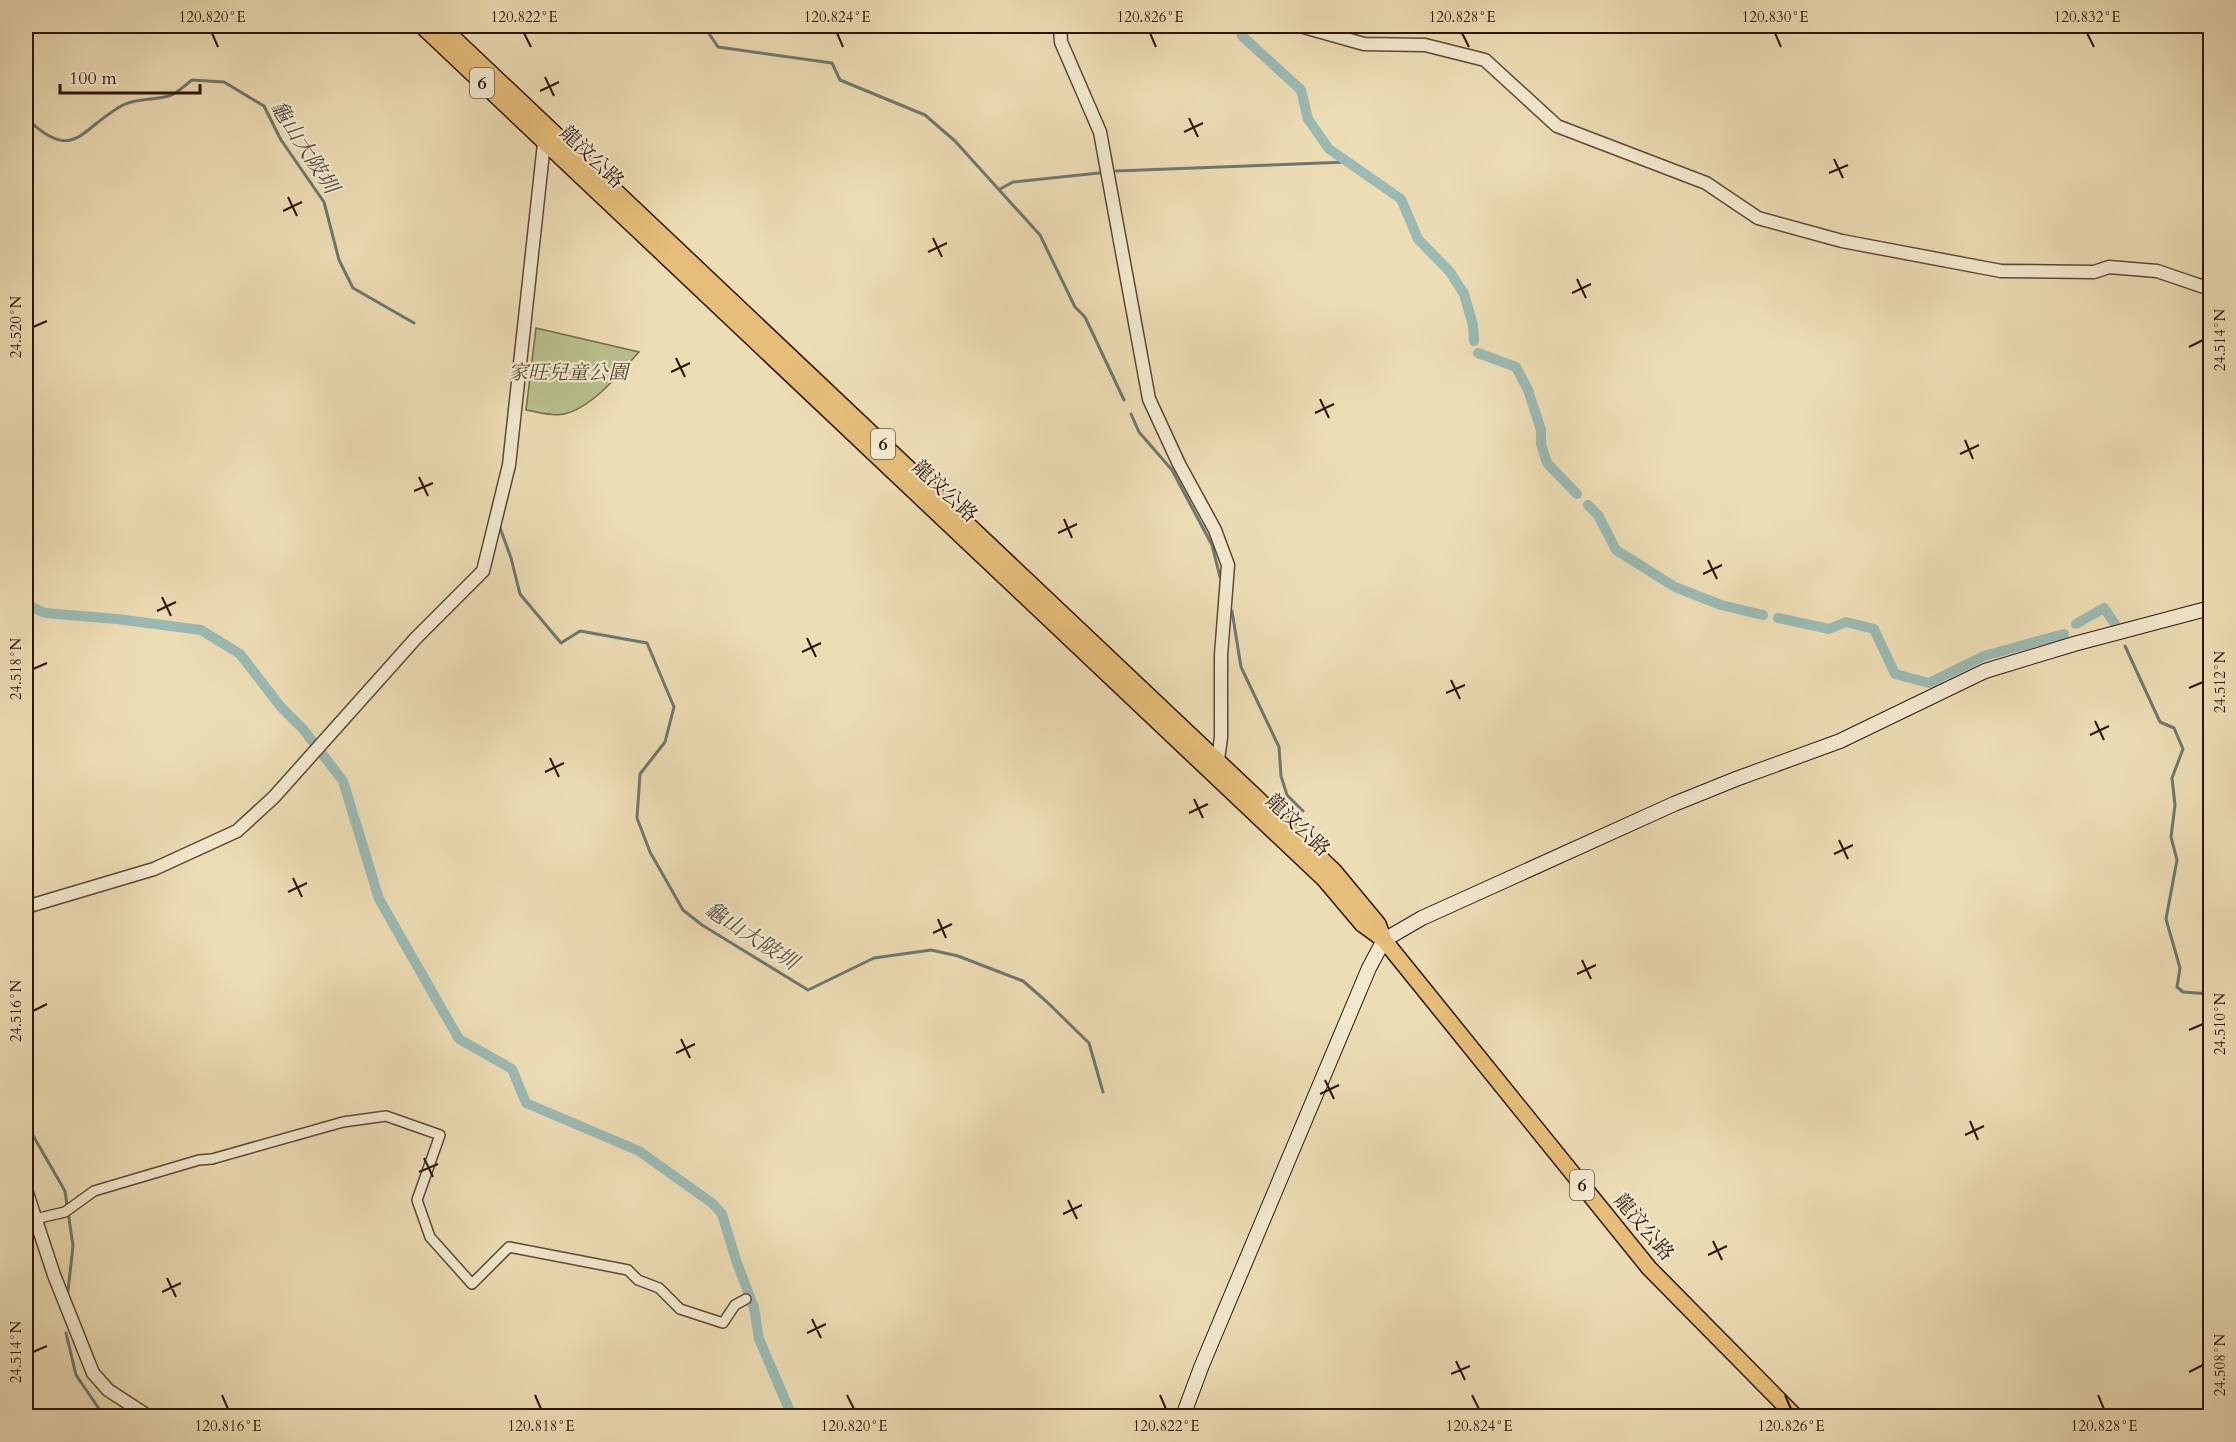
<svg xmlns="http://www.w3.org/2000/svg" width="2236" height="1442" viewBox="0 0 2236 1442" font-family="Cardo,'Noto Serif TC',serif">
<rect width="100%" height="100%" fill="#edddb5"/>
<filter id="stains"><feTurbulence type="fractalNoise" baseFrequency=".00333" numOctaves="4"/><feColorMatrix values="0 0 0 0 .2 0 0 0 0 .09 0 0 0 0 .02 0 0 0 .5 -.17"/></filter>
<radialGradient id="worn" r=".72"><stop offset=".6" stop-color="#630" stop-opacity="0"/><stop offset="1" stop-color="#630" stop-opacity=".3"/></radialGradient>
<path fill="#b8c18d" stroke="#726b4c" stroke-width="1.5" d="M536,328L639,352C621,372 592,408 564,414C553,417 537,412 526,410Z"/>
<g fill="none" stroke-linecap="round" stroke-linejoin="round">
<g stroke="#6e7870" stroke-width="3">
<path d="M26,28L28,26"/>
<path d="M706,29L718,47L832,63L840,80L925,115L955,141L1040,235L1075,307L1085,317L1124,400"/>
<path d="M26,118C75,165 80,128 123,105C136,98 155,100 169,96C177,94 185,85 192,80L224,82L264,106L281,140L324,202L339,260L353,288L414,323"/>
<path d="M1116,171L1348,162"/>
<path d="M1000,189L1013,182L1099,173"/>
<path d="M1131,414L1139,432L1172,470L1212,545L1220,577"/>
<path d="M499,525L511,558L520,594L561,643L580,631L647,643L674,707L665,742L640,774L637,818L650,852L683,910L702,925L808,990L874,958L931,950L958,956L1023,981L1047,1002L1089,1043L1103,1092"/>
<path d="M1232,611L1241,667L1279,747L1281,776L1287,795L1303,811"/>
<path d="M2125,646L2160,722L2174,728L2183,749L2172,778L2175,805L2171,837L2177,860L2166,919L2180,968L2177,987L2183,992L2210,994"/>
<path d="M26,1111L31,1132L65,1191L73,1246L68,1291"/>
<path d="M66,1333L76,1375L104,1416"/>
</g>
<g stroke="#9abab4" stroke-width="10">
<path d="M1239,26L1242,36L1301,90L1308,119L1329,149L1401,199L1418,239L1450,272L1464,294L1473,325L1474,341"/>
<path d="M1478,353L1516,367L1528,390L1541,430V444L1547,463L1577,494"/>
<path d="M1588,505L1598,515L1616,550L1675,587L1721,605L1763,615"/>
<path d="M26,604L45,613L117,619L201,630L240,654L281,707L303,729L343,781L379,899L459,1039L512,1069L526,1103L639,1151L712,1203L722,1214L736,1260L754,1308L759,1339L789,1409L790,1416"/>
<path d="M1778,618L1829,629L1846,622L1874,629L1895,674L1929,683L1984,656L2064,634"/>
<path d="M2076,624L2104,608L2115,624"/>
</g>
<g stroke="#5d4736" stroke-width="12">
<path id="minor" d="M35,1219L65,1212L94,1191L199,1160L212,1159L343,1122L386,1116L440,1135L417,1200L430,1237L472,1284L509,1247L628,1270L638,1280L659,1288L680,1309L723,1323L735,1305L746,1299"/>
</g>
<g stroke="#5d4736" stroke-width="15">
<g id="tertiary">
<path d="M1060,26L1061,42L1100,132L1149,399L1179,464L1215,530L1228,565L1221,655V737L1218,760L1214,766"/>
<path d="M1300,26L1364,44L1425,45L1485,60L1557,126L1706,183L1758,218L1842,241L2001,271L2094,272L2109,267L2157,271L2210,289"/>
<path d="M26,907L154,869L237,831L274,797L416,638L483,571L509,465L545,134"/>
<path d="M26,1190L54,1275L93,1373L108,1390L148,1416"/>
</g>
</g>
<g stroke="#2d150b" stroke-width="16">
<path id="secondary" d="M1183,1416L1202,1365L1369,968L1384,940L1422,918L1674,804L1736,779L1840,741L1985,671L2074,644L2210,608"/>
</g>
<g stroke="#2d150b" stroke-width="18">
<g id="primary">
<path d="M422,26L1324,879L1362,924L1384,940L1649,1268L1795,1416"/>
<path d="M441,26L1334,871L1378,924L1384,940"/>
</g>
</g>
<use href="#minor" stroke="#f3e9cf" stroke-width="9"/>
<use href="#tertiary" stroke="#f3e9cf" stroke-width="12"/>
<use href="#secondary" stroke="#f3e9cf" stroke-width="14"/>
<use href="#primary" stroke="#e6be7a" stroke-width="15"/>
</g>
<path fill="none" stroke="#2d150b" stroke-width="2" d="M212,33L218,47M524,33L531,47M837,33L843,47M1150,33L1156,47M1462,33L1469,47M1775,33L1781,47M2087,33L2094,47M545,77L554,96M540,91L559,82M1189,118L1198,137M1184,132L1203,123M1834,159L1843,178M1829,173L1848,165M288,197L297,216M283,211L302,202M933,238L942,257M928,252L947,243M1577,279L1586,298M1572,293L1591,284M33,327L47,321M2189,347L2203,340M676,358L685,377M671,372L690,363M1320,399L1329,418M1315,413L1334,404M1965,440L1973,459M1960,454L1979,445M419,477L428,496M414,491L433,483M1064,519L1072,538M1058,533L1077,524M1708,560L1717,579M1703,574L1722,565M162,597L171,616M157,611L176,602M807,638L816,657M802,652L821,643M33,669L47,663M1451,680L1460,699M2189,688L2203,682M1446,693L1465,685M2095,721L2104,740M2090,735L2109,726M550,758L559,777M545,772L564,763M1194,799L1203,818M1189,813L1208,804M1839,840L1848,859M1834,854L1853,845M293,878L302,897M288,892L307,883M938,919L946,938M933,933L952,924M1582,960L1591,979M1577,974L1596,965M33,1011L47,1004M2189,1030L2203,1024M681,1039L690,1058M676,1053L695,1044M1325,1080L1334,1099M1320,1094L1339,1085M1970,1121L1978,1140M1965,1135L1984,1126M424,1158L433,1177M419,1172L438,1164M1068,1200L1077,1219M1063,1214L1082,1205M1713,1241L1722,1260M1708,1255L1727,1246M167,1278L176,1297M162,1292L181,1283M812,1319L821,1338M807,1333L826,1324M33,1352L47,1346M1456,1361L1465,1380M2189,1372L2203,1365M1451,1374L1470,1366M222,1395L228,1409M535,1395L541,1409M847,1395L854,1409M1160,1395L1166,1409M1472,1395L1479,1409M1785,1395L1791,1409M2098,1395L2104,1409"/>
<g text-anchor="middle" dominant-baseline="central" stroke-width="4.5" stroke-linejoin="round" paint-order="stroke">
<g fill="#f3e9cf" stroke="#685546" stroke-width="1.5">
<rect x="470" y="68" width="24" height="30" rx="4.5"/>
<rect x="871" y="429" width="24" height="30" rx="4.5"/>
<rect x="1570" y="1170" width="24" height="30" rx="4.5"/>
</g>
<g font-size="18" font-weight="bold" fill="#2d150b">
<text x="482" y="83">6</text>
<text x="883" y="444">6</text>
<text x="1582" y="1185">6</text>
</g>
<g font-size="20" fill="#2d150b" stroke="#f3e9cf">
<text transform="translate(592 157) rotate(44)">龍汶公路</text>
<text transform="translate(945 491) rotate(43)">龍汶公路</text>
<text transform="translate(1298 825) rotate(44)">龍汶公路</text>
<text transform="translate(1644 1227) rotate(50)">龍汶公路</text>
</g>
<g font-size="20" font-style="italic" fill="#574932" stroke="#f3e9cf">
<text x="568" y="372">家旺兒童公園</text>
</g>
<g font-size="21" font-style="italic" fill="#534f46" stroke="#f3e9cf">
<text transform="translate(304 147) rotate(57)">龜山大陂圳</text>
<text transform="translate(751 936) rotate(33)">龜山大陂圳</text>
</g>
</g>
<rect width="2236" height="1442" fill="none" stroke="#edddb5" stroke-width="66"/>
<path d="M60 84v9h140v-9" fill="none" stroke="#2d150b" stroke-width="3"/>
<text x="69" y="84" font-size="18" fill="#2d150b" stroke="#f3e9cf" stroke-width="4.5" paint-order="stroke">100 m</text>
<rect x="33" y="33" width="2170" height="1376" fill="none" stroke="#2d150b" stroke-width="2"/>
<g font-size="15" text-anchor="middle" fill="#2d150b">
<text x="212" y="22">120.820°E</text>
<text x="524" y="22">120.822°E</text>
<text x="837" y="22">120.824°E</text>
<text x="1150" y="22">120.826°E</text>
<text x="1462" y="22">120.828°E</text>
<text x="1775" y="22">120.830°E</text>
<text x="2087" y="22">120.832°E</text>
<text transform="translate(16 327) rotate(-90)" y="5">24.520°N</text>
<text transform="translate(2220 340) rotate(-90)" y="5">24.514°N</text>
<text transform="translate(16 669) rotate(-90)" y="5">24.518°N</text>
<text transform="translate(2220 682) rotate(-90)" y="5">24.512°N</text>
<text transform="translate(16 1011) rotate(-90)" y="5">24.516°N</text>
<text transform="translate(2220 1024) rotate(-90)" y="5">24.510°N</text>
<text transform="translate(16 1352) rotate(-90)" y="5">24.514°N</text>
<text transform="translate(2220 1365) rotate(-90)" y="5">24.508°N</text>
<text x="228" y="1431">120.816°E</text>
<text x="541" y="1431">120.818°E</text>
<text x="854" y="1431">120.820°E</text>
<text x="1166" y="1431">120.822°E</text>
<text x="1479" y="1431">120.824°E</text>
<text x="1791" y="1431">120.826°E</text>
<text x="2104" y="1431">120.828°E</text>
</g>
<rect width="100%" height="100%" filter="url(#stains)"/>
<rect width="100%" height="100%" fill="url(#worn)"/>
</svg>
